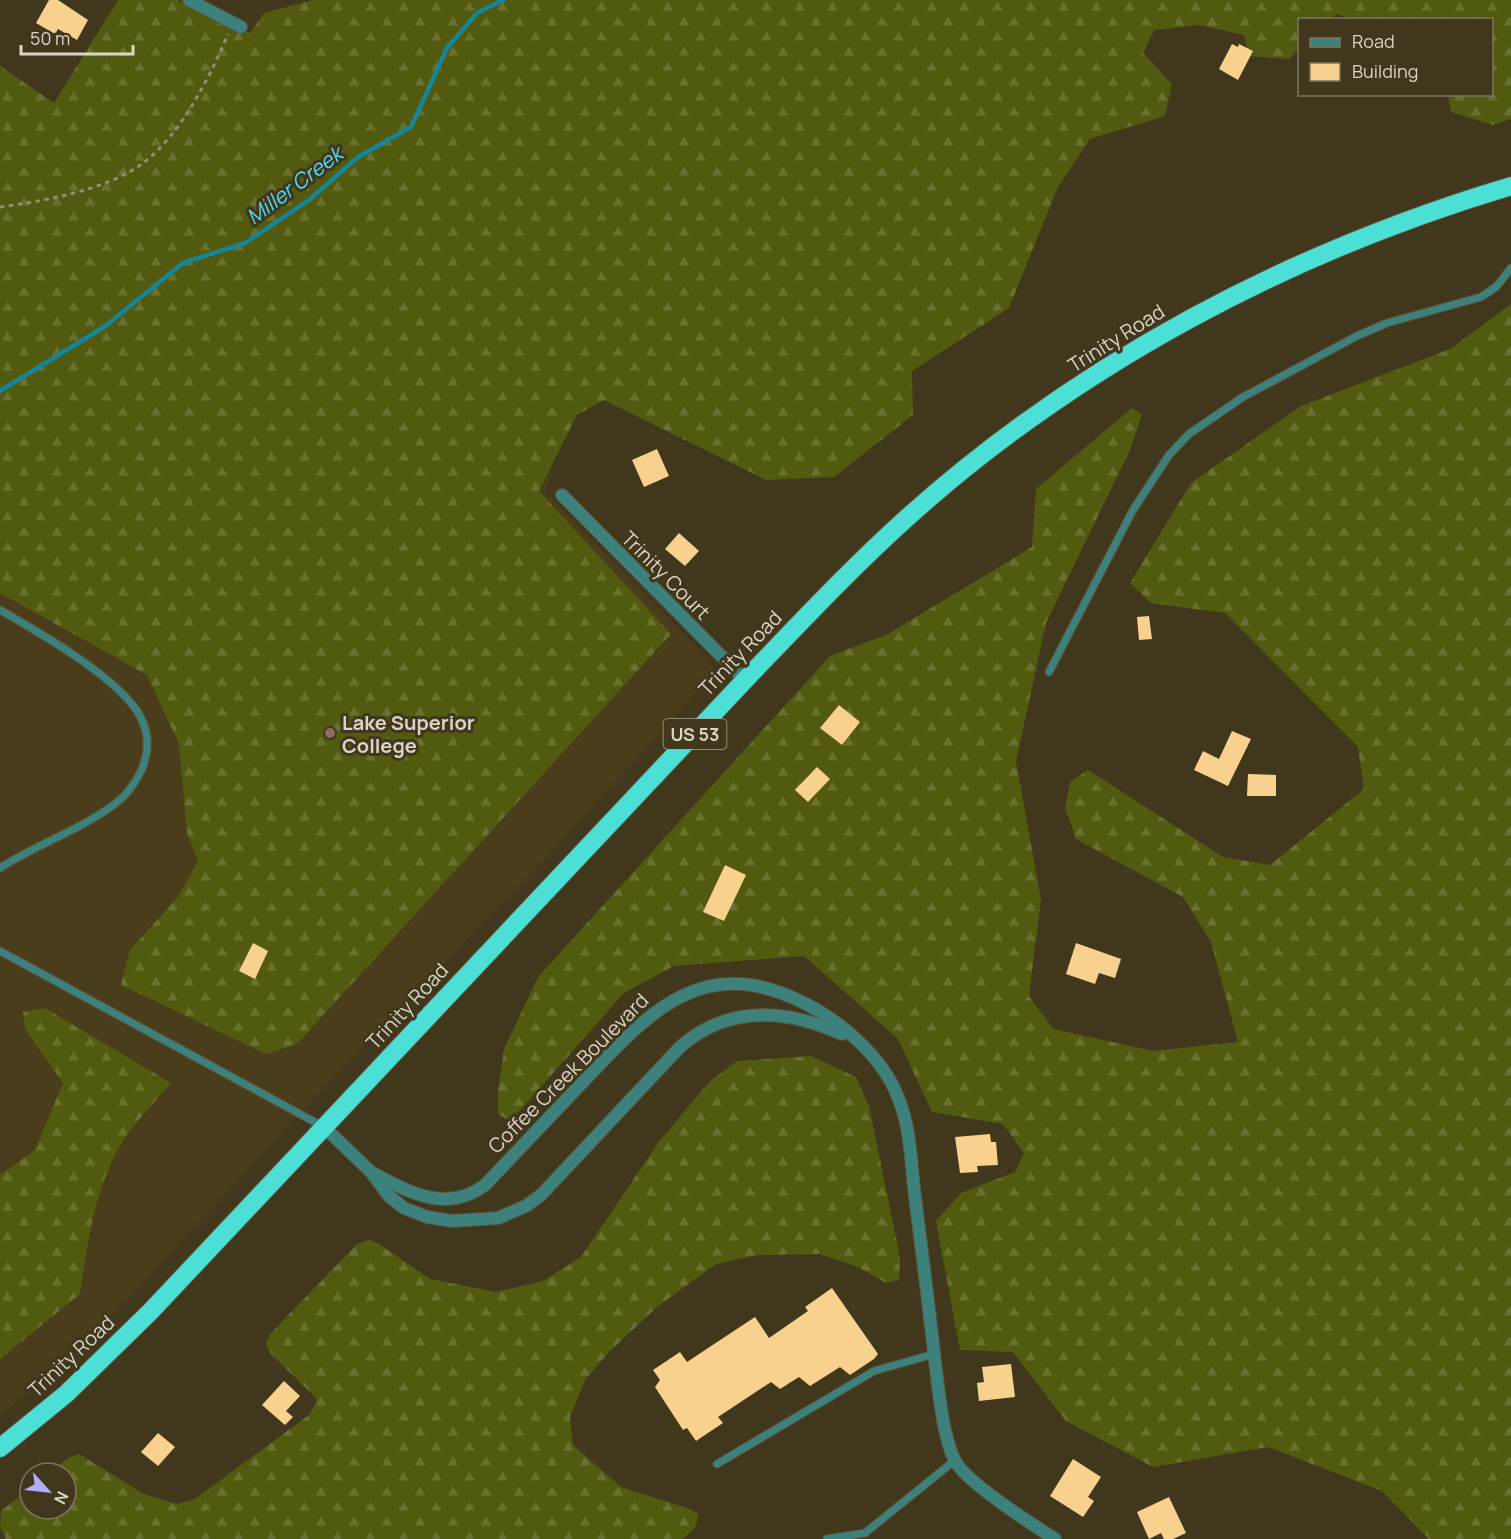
<svg xmlns="http://www.w3.org/2000/svg" width="1511" height="1539" viewBox="0 0 1511 1539" font-family="Manrope,sans-serif">
<defs>
<pattern id="forest-firs" width="22" height="20" patternUnits="userSpaceOnUse" patternTransform="scale(1.5)"><rect width="22" height="20" fill="#525a0f"/><path d="M5 1l3.5 6h-7zM16 11l3.5 6h-7z" fill="#6a7130"/></pattern>
</defs>
<rect width="100%" height="100%" fill="#40371d"/>
<path fill="#493d1b" d="M0,74L139,147L228,306L553,474L545,491L698,649L711,663L715,673L527,878L326,1085L126,1301L63,1362L0,1416Z"/>
<g fill="url(#forest-firs)">
<path d="M118,0H177L250,33L264,13L313,0H1511V119L1493,125L1451,112L1448,95L1492,94V20H1353L1337,14L1331,19L1300,20L1299,49L1289,59L1249,56L1244,35L1199,25L1154,30L1143,53L1172,84L1165,116L1090,139L1058,187L1009,308L912,371L913,415L834,477L766,480L604,400L577,415L539,491L671,634L297,1044L266,1054L121,985L130,950L178,897L198,861L187,833L179,744L147,675L0,593V66L54,103Z"/>
<path d="M1511,304V1539H1429L1382,1491L1268,1447L1153,1467L1066,1421L1013,1352L960,1350L936,1221L961,1193L1015,1172L1024,1153L1003,1124L932,1112L898,1039L804,956L674,966L624,993L516,1115L508,1120L498,1114V1091L504,1049L538,977L830,656L888,634L1032,547L1036,489L1132,408L1142,414L1130,450L1046,623L1016,761L1041,900L1029,996L1053,1029L1153,1051L1238,1042L1211,942L1183,897L1076,839L1065,808L1070,782L1088,770L1223,857L1270,865L1364,789L1358,747L1225,613L1151,603L1130,583L1191,483L1301,406L1450,349Z"/>
<path d="M45,1008L171,1083C157,1099 142,1115 129,1132C96,1178 88,1240 80,1294L0,1359V1175L35,1150L63,1083L25,1029L23,1012Z"/>
<path d="M811,1056L856,1077L869,1106L900,1257L899,1280L886,1283L858,1267L820,1254L758,1255L716,1264L657,1307L609,1352L585,1380L570,1417L573,1445L621,1487L690,1509L698,1514C698,1527 692,1532 682,1539H6L0,1527L1,1511L30,1488V1509H66V1473H50L68,1458L79,1454L144,1494L176,1504L195,1499L309,1415L316,1404V1398L269,1352L266,1343L270,1334L357,1244L369,1240L379,1244L430,1279L496,1292L543,1281L581,1257L658,1143L709,1082L737,1061Z"/>
</g>
<g fill="none" stroke-linecap="round" stroke-linejoin="round">
<path stroke="#158598" stroke-width="4.5" d="M0,391L104,327L183,263L245,243L309,200L358,157L411,127L447,48L477,13L503,0"/>
</g>
<g fill="#f9d18f">
<path d="M49,0H58L88,20L77,40L58,29L55,34L36,23Z"/>
<path d="M1232,44L1238,47L1239,44L1253,51L1238,80L1219,69Z"/>
<path d="M657,449L669,476L644,487L632,460Z"/>
<path d="M679,533L699,551L685,566L665,549Z"/>
<path d="M1149,616L1152,639L1139,640L1137,617Z"/>
<path d="M839,705L860,722L842,745L820,728Z"/>
<path d="M1232,731L1251,739L1228,786L1194,770L1203,751L1219,759Z"/>
<path d="M817,767L830,779L808,802L795,790Z"/>
<path d="M1248,774L1276,775V796H1247Z"/>
<path d="M725,865L746,875L724,921L703,912Z"/>
<path d="M253,943L268,951L255,979L239,971Z"/>
<path d="M1076,943L1121,959L1115,978L1099,973L1095,984L1066,974Z"/>
<path d="M990,1134L991,1142H996L998,1165L977,1166L978,1172L960,1173L955,1137Z"/>
<path d="M832,1288L878,1354L874,1359L850,1375L840,1367L810,1386L799,1377L780,1389L771,1382L718,1417L723,1423L696,1441L687,1428L683,1430L655,1387L660,1380L653,1370L680,1352L687,1362L755,1317L769,1338L808,1311L805,1307Z"/>
<path d="M1011,1364L1015,1397L979,1401L977,1383L984,1382L982,1367Z"/>
<path d="M284,1381L300,1396L286,1411L293,1417L285,1425L262,1405Z"/>
<path d="M158,1433L175,1447L158,1466L141,1452Z"/>
<path d="M1073,1459L1101,1477L1088,1497L1094,1501L1083,1517L1050,1496Z"/>
<path d="M1169,1497L1186,1533L1173,1539H1164L1161,1533L1149,1539L1137,1512Z"/>
</g>
<g fill="none" stroke-linecap="round" stroke-linejoin="round">
<g stroke="#5c533b" stroke-width="9">
<g id="lane">
<path d="M0,610C37,631 123,680 141,718C150,736 149,753 141,771C135,783 127,795 116,803C81,830 37,844 0,868"/>
<path d="M1049,672L1133,510L1169,455L1189,434L1243,397L1357,336L1387,323L1481,297L1496,287L1511,268"/>
<path d="M0,951L322,1126"/>
<path d="M717,1464L874,1371L934,1354"/>
<path d="M827,1539L865,1533L954,1461"/>
</g>
</g>
<g stroke="#5c533b" stroke-width="14">
<g id="street">
<path d="M189,0L241,27"/>
<path d="M562,495L745,680"/>
<path d="M324,1127L371,1172L389,1196L404,1208L427,1217L452,1221L498,1218L526,1206L541,1195L680,1047C729,1004 786,1009 842,1034"/>
<path d="M371,1172C408,1192 447,1214 485,1185C517,1151 550,1117 582,1083C645,1017 698,953 798,1000C839,1019 884,1057 899,1100C911,1130 911,1165 915,1197C922,1252 929,1307 935,1362C939,1391 942,1432 954,1459C963,1480 1033,1525 1055,1539"/>
</g>
</g>
<g stroke="#5c533b" stroke-width="20">
<path id="highway" d="M0,1448L66,1394L150,1312L745,680C798,625 851,568 909,516C1081,362 1290,252 1511,186"/>
</g>
<path stroke="#928b77" stroke-width="3" stroke-dasharray="4.5 4.5" stroke-linecap="butt" d="M0,207C44,201 107,190 143,163C180,136 211,75 228,34"/>
<use href="#lane" stroke="#3d817c" stroke-width="7"/>
<use href="#street" stroke="#3d817c" stroke-width="12"/>
<use href="#highway" stroke="#4bdfd6" stroke-width="18"/>
</g>
<circle fill="#8d6e63" stroke="#40371d" stroke-width="2" cx="330" cy="733" r="6"/>
<g text-anchor="middle" dominant-baseline="central" stroke-width="6" stroke-linejoin="round" paint-order="stroke">
<rect fill="#40371d" stroke="#aca693" stroke-width="1.5" x="663.5" y="719" width="63" height="30" rx="4.5"/>
<g font-size="18" font-weight="bold" fill="#dad5c6">
<text x="695" y="734">US 53</text>
</g>
<g font-size="20" fill="#dad5c6" stroke="#40371d">
<text transform="translate(1116 338) rotate(-32)">Trinity Road</text>
<text transform="translate(666 575) rotate(45)">Trinity Court</text>
<text transform="translate(740 653) rotate(-46)">Trinity Road</text>
<text transform="translate(407 1006) rotate(-47)">Trinity Road</text>
<text transform="translate(568 1073) rotate(-45)">Coffee Creek Boulevard</text>
<text transform="translate(71 1356) rotate(-43)">Trinity Road</text>
</g>
<g font-size="20" font-weight="bold" fill="#dad5c6" stroke="#40371d" text-anchor="start">
<text x="342" y="722">Lake Superior<tspan x="342" dy="23">College</tspan></text>
</g>
<g font-size="21" font-style="italic" fill="#4eddf8" stroke="#40371d">
<text transform="translate(294 185) rotate(-37)">Miller Creek</text>
</g>
</g>
<rect x="1298" y="18" width="195" height="78" fill="#40371d" stroke="#7e7661" stroke-width="1.5"/>
<rect x="1310" y="38" width="30" height="9" fill="#3d817c" stroke="#7e7661" stroke-width="1.5"/>
<text x="1352" y="48" font-size="18" fill="#dad5c6">Road</text>
<rect x="1310" y="63" width="30" height="18" fill="#f9d18f" stroke="#7e7661" stroke-width="1.5"/>
<text x="1352" y="78" font-size="18" fill="#dad5c6">Building</text>
<g transform="translate(48 1491) rotate(117)"><circle r="28" fill="#40371d" stroke="#7e7661" stroke-width="1.5"/>
<path d="M0-4.5L10 22L0 15L-10 22Z" fill="#aeaefa"/>
<text y="-9" font-size="16" font-weight="bold" text-anchor="middle" fill="#dad5c6">N</text>
</g>
<path d="M21 45v9h112v-9" fill="none" stroke="#dad5c6" stroke-width="3"/>
<text x="30" y="45" font-size="18" fill="#dad5c6" stroke="#40371d" stroke-width="4.5" paint-order="stroke">50 m</text>
</svg>
